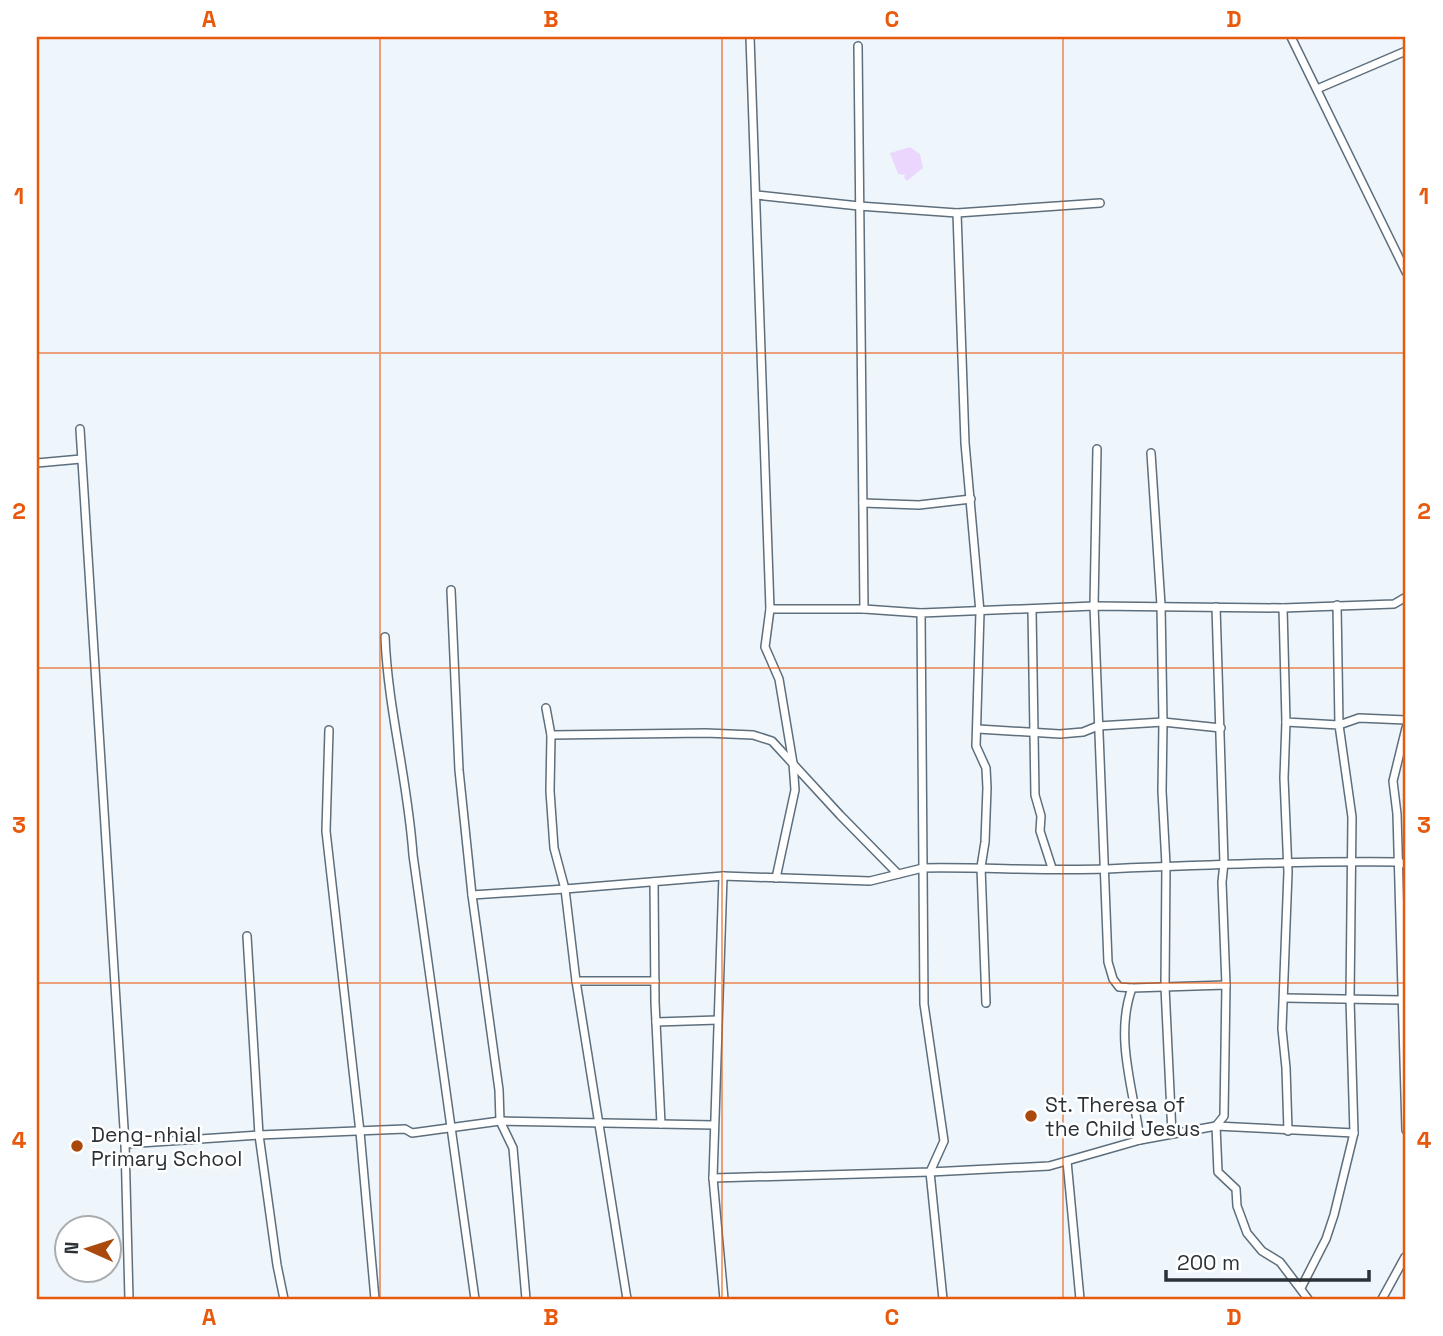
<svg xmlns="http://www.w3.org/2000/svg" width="1443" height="1336" viewBox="0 0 1443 1336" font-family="'Space Grotesk',sans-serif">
<rect width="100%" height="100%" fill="#eef6fc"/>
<path fill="#ebd7fe" d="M910,147L920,154L923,168L907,181L904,178L905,175L898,174L890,153Z"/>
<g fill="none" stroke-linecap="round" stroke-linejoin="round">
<g stroke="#5d6e7c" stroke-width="10">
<g id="minor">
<path d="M750,37L770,609L765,647L779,679L793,763L795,790L776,878"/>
<path d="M1291,37L1406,272"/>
<path d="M858,46L864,609"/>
<path d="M1317,89L1406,51"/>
<path d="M756,195L859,206L957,213L1100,203"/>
<path d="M957,213L965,443L980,612L976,746L986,768L987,788L985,842L981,867L986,1003"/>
<path d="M80,429L125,1144L129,1299"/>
<path d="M1097,449L1094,606L1108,962L1113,979L1119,987L1132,988L1226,985L1224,1116L1216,1126L1218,1172L1236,1189L1237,1206L1247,1233L1262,1251L1280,1262L1308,1299"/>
<path d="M1151,453L1161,605L1163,722L1162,791L1166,865L1165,987L1172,1134"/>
<path d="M37,463L81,459"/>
<path d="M863,503L919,505L971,499"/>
<path d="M451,590L459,770L472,895L499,1090L500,1121L513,1148L526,1299"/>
<path d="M1337,605L1339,725L1359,718L1406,720"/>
<path d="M1216,607L1224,863L1222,882L1226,985"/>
<path d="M1283,608L1286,722L1339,725L1352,817L1350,999L1354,1133L1334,1215L1326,1239L1301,1288"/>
<path d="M770,609H864L921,613"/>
<path d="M1032,610L1035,795L1041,816L1040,831L1052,868"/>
<path d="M385,637C388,710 408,781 413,855L475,1299"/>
<path d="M546,708L551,735L550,791L554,848L565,889L576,981L627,1299"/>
<path d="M1286,722L1284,778L1288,872L1282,1029L1286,1068L1288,1131"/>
<path d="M1406,728L1393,781L1397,814L1406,1130"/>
<path d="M978,729L1060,734L1083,732L1098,726L1163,722L1221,728"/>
<path d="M329,730L326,831L360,1132L375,1299"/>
<path d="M551,735L706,733L753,735L772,741L840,815L898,874"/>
<path d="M723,876L713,1178L724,1299"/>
<path d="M654,882L655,1002L661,1124"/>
<path d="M472,895L565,889L723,876L870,881L923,868L921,613L1094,606L1283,608L1394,604L1406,597"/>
<path d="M247,936L259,1135L277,1265L284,1299"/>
<path d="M576,981H655"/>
<path d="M1132,988C1114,1038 1134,1090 1140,1140"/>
<path d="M1284,998L1401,1000"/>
<path d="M656,1022L718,1020"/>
<path d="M125,1144L259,1135L405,1129L412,1133L500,1121L714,1125"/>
<path d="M1067,1161L1080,1299"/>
<path d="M713,1178L930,1172L1049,1166L1140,1140L1216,1126L1354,1133"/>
<path d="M943,1299L930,1172L944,1141L924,1004L923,868C983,867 1044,871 1105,869C1203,865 1300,861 1399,862L1406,865"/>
<path d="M1382,1299L1405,1257"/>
</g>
</g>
<use href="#minor" stroke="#fff" stroke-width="7"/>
</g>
<path fill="none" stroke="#e8590c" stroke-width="2" stroke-opacity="0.55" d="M380,37V1299M722,37V1299M1063,37V1299M37,353H1406M37,668H1406M37,983H1406"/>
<g fill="#ab490c" stroke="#fff" stroke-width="2.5">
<circle cx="1031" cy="1116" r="7"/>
<circle cx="77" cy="1146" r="7"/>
</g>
<g text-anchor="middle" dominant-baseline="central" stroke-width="5" stroke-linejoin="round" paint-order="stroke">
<g font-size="21" fill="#2a3137" stroke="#fff" text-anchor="start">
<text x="1045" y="1104">St. Theresa of<tspan x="1045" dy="24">the Child Jesus</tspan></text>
<text x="91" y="1134">Deng-nhial<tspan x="91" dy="24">Primary School</tspan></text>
</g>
</g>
<rect width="1443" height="1336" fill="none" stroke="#ffffff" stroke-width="77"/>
<g transform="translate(88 1249) rotate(273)"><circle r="33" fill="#ffffff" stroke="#aaadaf" stroke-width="2"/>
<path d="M0-5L12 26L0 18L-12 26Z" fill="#ab490c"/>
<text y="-10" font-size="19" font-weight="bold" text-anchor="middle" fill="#2a3137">N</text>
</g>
<path d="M1166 1270v10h203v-10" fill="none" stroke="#2a3137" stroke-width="3.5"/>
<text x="1177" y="1270" font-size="21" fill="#2a3137" stroke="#ffffff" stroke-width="5" paint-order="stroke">200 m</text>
<rect x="38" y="38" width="1366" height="1260" fill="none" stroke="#e8590c" stroke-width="2.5"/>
<g font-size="23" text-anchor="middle" font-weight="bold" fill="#e8590c">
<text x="209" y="27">A</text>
<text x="551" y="27">B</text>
<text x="892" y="27">C</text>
<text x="1234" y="27">D</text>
<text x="19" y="204">1</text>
<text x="1424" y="204">1</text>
<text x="19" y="519">2</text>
<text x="1424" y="519">2</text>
<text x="19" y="833">3</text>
<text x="1424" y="833">3</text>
<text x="19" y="1148">4</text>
<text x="1424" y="1148">4</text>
<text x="209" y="1325">A</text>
<text x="551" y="1325">B</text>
<text x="892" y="1325">C</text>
<text x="1234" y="1325">D</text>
</g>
</svg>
